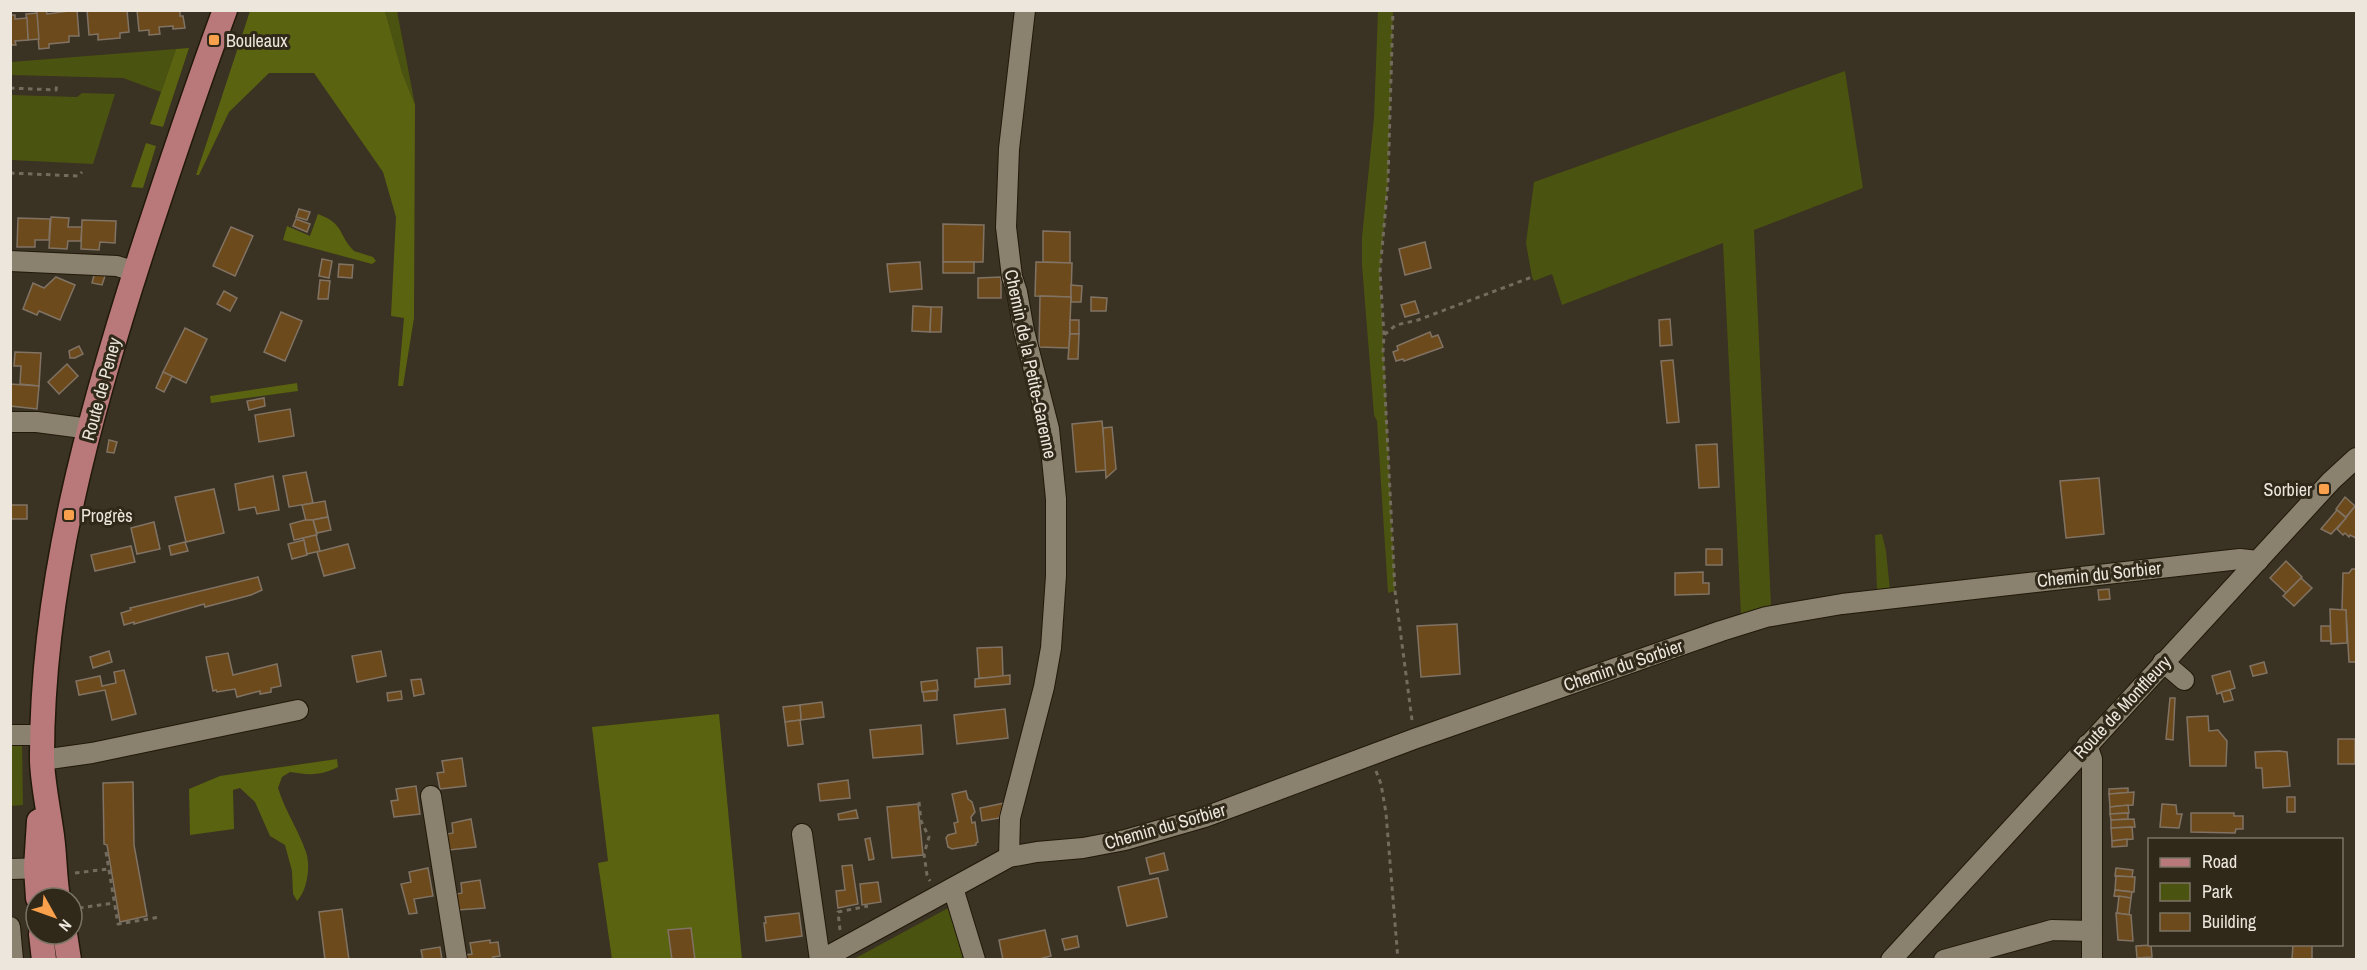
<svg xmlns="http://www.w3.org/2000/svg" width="2367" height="970" viewBox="0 0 2367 970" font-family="'Archivo Narrow',sans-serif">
<rect width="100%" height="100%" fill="#3a3222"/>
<g fill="#4b5310">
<path d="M385,11H397L415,105L402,72Z"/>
<path d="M1393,11L1388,181L1380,272L1395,591L1388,593L1377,421L1374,415L1362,265V237L1374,118L1378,11Z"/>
<path d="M176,49L161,92L123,78L11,75V62Z"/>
<path d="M1845,71L1863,188L1754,230L1771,606L1741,615L1723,243L1562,305L1552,274L1534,281L1532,277L1526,243L1534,182Z"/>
<path d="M82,93L115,94L93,164L11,160V95L77,97Z"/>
<path d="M1882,534L1886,551L1890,590L1877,591L1875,535Z"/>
<path d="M11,742H22L23,805L11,806Z"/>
<path d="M950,907L963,959L852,960Z"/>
</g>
<g fill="#5a6310">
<path d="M250,11H385L402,72L415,105L414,318L403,386H398L404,318L391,316L396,217L383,172L314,73H269L229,112L199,175H196Z"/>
<path d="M189,48L163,127L150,124L176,49Z"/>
<path d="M146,143L156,146L143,188L131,187Z"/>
<path d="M318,214C345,224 338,235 354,251L373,257L376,261L372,264L283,240L287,226L310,236Z"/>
<path d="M297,383L298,391L211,403L210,396Z"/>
<path d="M719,714L742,959H612L598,863L608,861L592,727Z"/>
<path d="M337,759L338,767C321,776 308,775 290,772L282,777L278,788C285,811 299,831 306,852C311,866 307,891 297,901L293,894L292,871L285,845L270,836L255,802L240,788L233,790L234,829L190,835L189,789L220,776Z"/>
</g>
<g fill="#6c4a1c" stroke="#817364" stroke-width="1.5">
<path d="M36,10H46L47,14L77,10L79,36H69V42L49,44V48L39,49Z"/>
<path d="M87,10H127L129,32L120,33V38L98,40V34L89,35Z"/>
<path d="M137,10H180V16H183L185,28L173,29V26L159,27L160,34L149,35V30L139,31Z"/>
<path d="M37,13L39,39L28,40L26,14Z"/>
<path d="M10,15H15V19L27,18L28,40L15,41L16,45H10Z"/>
<path d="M299,209L310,212L307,220L296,217Z"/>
<path d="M51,217L69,218L68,227H82L81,241H68L67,249L49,248Z"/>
<path d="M18,218L50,219L49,240H35V247H17Z"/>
<path d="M296,219L310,224L307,232L293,226Z"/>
<path d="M82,220L116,221L115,243L100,242L99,250L81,249Z"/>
<path d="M943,224L984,225L983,262H943Z"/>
<path d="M231,227L253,236L235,276L213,266Z"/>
<path d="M1043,231L1070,232V263L1043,262Z"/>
<path d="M1425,242L1431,268L1405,275L1399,249Z"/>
<path d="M322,259L332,261L329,278L319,276Z"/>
<path d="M920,262L922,289L890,292L887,264Z"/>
<rect x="943" y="262" width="31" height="11"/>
<path d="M1036,262L1072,263L1071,297L1035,296Z"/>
<path d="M339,264L353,265L352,278L338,277Z"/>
<path d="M95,271L106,273L102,285L92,283Z"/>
<path d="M56,277L75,285L60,320L39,311L37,315L23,309L33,283L44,288Z"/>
<path d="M1001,277V298H978V278Z"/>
<path d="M320,280L330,281L328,299H318Z"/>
<path d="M1071,285L1082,286L1081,302H1071Z"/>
<path d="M224,291L237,298L230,311L217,304Z"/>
<path d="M1040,296L1071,297L1069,348L1039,347Z"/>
<path d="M1091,297L1107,298L1106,311H1091Z"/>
<path d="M1415,301L1419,313L1405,317L1401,305Z"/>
<path d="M913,306L931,307L930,332L912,331Z"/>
<path d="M931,307H942L941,332H930Z"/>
<path d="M281,312L302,321L285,361L264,352Z"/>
<path d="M1670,319L1672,345L1660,346L1659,320Z"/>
<rect x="1070" y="320" width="9" height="14"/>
<path d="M185,328L207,339L186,383L163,372Z"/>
<path d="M1430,332L1432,337L1438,335L1443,347L1404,361L1403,359L1396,361L1393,352L1398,350L1397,346Z"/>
<path d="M1070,334H1079L1078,359H1068Z"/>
<path d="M79,346L83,354L75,358H70L69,351Z"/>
<path d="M15,352L41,353L39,386L20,384L21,366H14Z"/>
<path d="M1673,360L1679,422L1667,423L1661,361Z"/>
<path d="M67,364L78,376L59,394L48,382Z"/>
<path d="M163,372L172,376L164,392L156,388Z"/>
<path d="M10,384L39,386L37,409L10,406Z"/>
<path d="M264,398L265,406L249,410L247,401Z"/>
<path d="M290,409L294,436L259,442L255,415Z"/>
<path d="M1102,421L1107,470L1076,472L1072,424Z"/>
<path d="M1112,427L1116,469L1106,478L1103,428Z"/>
<path d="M109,440L117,442L114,453L107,452Z"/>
<path d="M1717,444L1719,487L1699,488L1696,445Z"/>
<path d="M306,472L313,503L289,507L283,476Z"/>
<path d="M273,476L279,510L257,514L255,507L239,510L235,484Z"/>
<path d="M2099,478L2104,534L2066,538L2060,481Z"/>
<path d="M214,489L224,533L186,542L175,497Z"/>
<path d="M2345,497L2355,506L2346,517L2336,509Z"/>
<path d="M325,501L328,517L306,521L302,505Z"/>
<rect x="11" y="505" width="16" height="14"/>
<path d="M2356,505V538L2350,535L2349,537L2345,533L2343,535L2337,529Z"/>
<path d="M2337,510L2346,518L2331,534L2321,529Z"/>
<path d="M328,517L331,530L317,533L313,520Z"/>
<path d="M305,520H313L317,535L294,540L290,524Z"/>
<path d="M154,522L160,549L137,554L131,528Z"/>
<path d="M316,535L320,551L307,554L303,538Z"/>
<path d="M304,540L307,555L292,559L288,544Z"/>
<path d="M185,542L188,551L171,555L169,546Z"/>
<path d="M348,544L355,568L324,576L317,552Z"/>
<path d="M131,546L135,562L95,571L91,555Z"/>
<rect x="1706" y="549" width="16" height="16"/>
<path d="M2286,561L2302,577L2286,593L2270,578Z"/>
<path d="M2352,569H2356V662H2349L2346,610H2342L2343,573H2349Z"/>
<path d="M1703,572V583H1709V594L1675,595V573Z"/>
<path d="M258,577L262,590L251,595L205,607L204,604L134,624V622L124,625L121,613L131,610L130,608Z"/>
<path d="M2301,578L2312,588L2294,606L2283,596Z"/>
<path d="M2109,589L2110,599L2099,600L2098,590Z"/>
<path d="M2330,609L2346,610L2347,643L2331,644Z"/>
<path d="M1457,624L1460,674L1421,677L1417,626Z"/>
<path d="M2321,626H2330L2331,641H2321Z"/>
<path d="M1002,647L1003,677L979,678L977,648Z"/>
<path d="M109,651L112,662L93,668L90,657Z"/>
<path d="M381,651L386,676L357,682L352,656Z"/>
<path d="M228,653L233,675L277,664L281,686L271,688V692L260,694V691L237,697L235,689L217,692L216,690L213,691L206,657Z"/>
<path d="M2264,662L2267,673L2253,676L2250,666Z"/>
<path d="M124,670L136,714L112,720L105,690L79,695L76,681L100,676L102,686L116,683L114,672Z"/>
<path d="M2230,671L2235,688L2217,694L2212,676Z"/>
<path d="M1010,675V684L975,687V679Z"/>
<path d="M421,679L424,694L414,696L411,680Z"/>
<path d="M937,680L938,690L922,692L921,682Z"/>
<path d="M2230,690L2233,700L2224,702L2221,692Z"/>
<path d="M401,691L402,699L388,701L387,693Z"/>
<path d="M937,691V700L924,701L923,692Z"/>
<path d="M2170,698H2175L2173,740L2166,739Z"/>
<path d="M822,702L824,717L801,720L800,705Z"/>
<path d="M800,705L801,720L785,722L783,707Z"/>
<path d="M1005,709L1008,738L957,744L954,715Z"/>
<path d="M2208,716L2209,731L2218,730L2227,741L2226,766H2190L2187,717Z"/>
<path d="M800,720L803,744L788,746L785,722Z"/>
<path d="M921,725L923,754L873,758L870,730Z"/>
<rect x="2338" y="739" width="17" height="25"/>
<path d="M2279,751L2287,752L2290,786L2263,788L2262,768H2256L2255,752Z"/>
<path d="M462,758L466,786L440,789L437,773L444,772L442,761Z"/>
<path d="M848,780L850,798L820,801L818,784Z"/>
<path d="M133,782L134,845L147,916L120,922L107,845L104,844L103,783Z"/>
<path d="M416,786L420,814L394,817L391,801L398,800L396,789Z"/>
<path d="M2128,788V793L2109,794V789Z"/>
<path d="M966,791L968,799L972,802L975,812L971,817L972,823L975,822L978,842L976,843V845L952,849L948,847L946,838L948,835L956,833L954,823L958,822L952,794Z"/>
<path d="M2134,792L2133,805L2110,807L2109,794Z"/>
<rect x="2287" y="797" width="8" height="15"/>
<path d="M1004,803L999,818L982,821L980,808Z"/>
<path d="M918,804L923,855L892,858L887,807Z"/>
<path d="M2162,804L2176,805L2177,814H2182L2179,828L2160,827Z"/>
<path d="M2128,805L2129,813L2110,814V807Z"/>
<path d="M856,810L858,818L839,820L838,814Z"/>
<path d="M2128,813V819L2111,820L2110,814Z"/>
<path d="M2191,813H2234V816H2243V829H2236L2235,833L2191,832Z"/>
<path d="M471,819L476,847L449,850L447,834L453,833L452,823Z"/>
<path d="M2134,819L2135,827L2111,828V820Z"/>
<path d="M2132,827L2133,839L2112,841L2111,828Z"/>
<path d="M870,838L874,859L869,860L865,839Z"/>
<path d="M2127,839V846L2112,847V841Z"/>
<path d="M1164,853L1168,870L1150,874L1146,858Z"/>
<path d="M852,865L858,904L838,908L836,891L845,890L842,866Z"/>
<path d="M428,868L433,896L414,899L417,913L409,914L401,884L411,882L409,872Z"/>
<path d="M2116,868L2133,870L2132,877L2115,876Z"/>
<path d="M2116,876L2135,877L2134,892L2115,890Z"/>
<path d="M1158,878L1167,917L1127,926L1118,887Z"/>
<path d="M480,880L485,908L458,910L456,894L462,893L461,883Z"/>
<path d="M878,882L881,902L862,905L860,884Z"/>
<path d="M2115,890L2132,892L2131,898L2114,896Z"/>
<path d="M2119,896L2131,898L2129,915L2117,913Z"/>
<path d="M342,909L349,960H325L319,912Z"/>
<path d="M799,913L802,936L766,941L764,923H766L765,917Z"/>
<path d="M2116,913L2131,915L2133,941L2118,940Z"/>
<path d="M691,928L695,960H672L668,930Z"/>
<path d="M1045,930L1051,956L1035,960H1003L999,940Z"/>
<path d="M1077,936L1079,947L1065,950L1062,939Z"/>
<path d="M490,940V943L498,942L500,956L493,957V960H466L465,955L472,954L470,943Z"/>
<path d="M2293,944H2312V960L2292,959Z"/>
<path d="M2151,945L2152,957L2137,958L2136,946Z"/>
<path d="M440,947L442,960H423L421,950Z"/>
</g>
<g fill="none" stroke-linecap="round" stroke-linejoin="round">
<g stroke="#21190a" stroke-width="22">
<g id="minor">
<path d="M10,261L117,266L136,272"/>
<path d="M10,422H37L90,429"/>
<path d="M2163,662L2184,680"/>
<path d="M10,735H43"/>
<path d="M2087,745L2092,759V960"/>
<path d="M42,760L92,753L298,710"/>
<path d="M431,796L457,960"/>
<path d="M802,834L820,960"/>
<path d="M1009,857L1010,818L1044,687L1051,648L1056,576V499L1049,429L1024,331L1017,292L1012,277L1006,227L1009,149L1025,10"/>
<path d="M10,869L49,868"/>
<path d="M953,888L975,960"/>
<path d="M10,927L13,960"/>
<path d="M821,960L1009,857L1037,852L1083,848L1125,840L1205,817L1414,739L1721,631L1766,617L1842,604L2213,562L2240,559L2258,561"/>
<path d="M1891,960L2331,481L2356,458"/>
<path d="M1944,960L2052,930L2092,931"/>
</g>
</g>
<g stroke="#21190a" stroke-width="27">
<g id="major">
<path d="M38,898L36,868L39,821"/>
<path d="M58,898C54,875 55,852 51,829C48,807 43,785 42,761C41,586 90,411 144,245C170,166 196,88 225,10"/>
<path d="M41,934L44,960"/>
<path d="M65,934L69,960"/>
</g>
</g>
<g stroke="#736c5e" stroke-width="3" stroke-dasharray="4.5 4.5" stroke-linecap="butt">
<path d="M10,88L56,90L57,83"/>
<path d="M10,173L78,176L82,172"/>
<path d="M1384,335L1380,272L1388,181L1393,10"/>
<path d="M1412,720L1395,591L1383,352L1384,335L1396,325L1418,320L1532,277"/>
<path d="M1376,771L1381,784L1386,813L1398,960"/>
<path d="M919,802L921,821L929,837L924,854L927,875L930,881"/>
<path d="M106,852L118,924L160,917"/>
<path d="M75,873L108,869"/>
<path d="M79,908L114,903"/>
<path d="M840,930L838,912L868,906"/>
</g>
<use href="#minor" stroke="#8a816f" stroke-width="20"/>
<use href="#major" stroke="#b9797a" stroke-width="24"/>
</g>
<g fill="#f9a04c" stroke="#302818" stroke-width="2">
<rect x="208" y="34" width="12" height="12" rx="3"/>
<rect x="2318" y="483" width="12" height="12" rx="3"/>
<rect x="63" y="509" width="12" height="12" rx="3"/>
</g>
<g text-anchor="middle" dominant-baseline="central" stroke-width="6" stroke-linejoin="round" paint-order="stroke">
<g font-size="18" fill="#ece6dc" stroke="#302818" text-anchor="start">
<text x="226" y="40">Bouleaux</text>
<text x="2312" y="489" text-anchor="end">Sorbier</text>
<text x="81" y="515">Progrès</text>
</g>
<g font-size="18" fill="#ece6dc" stroke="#302818">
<text transform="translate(1031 364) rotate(78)">Chemin de la Petite-Garenne</text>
<text transform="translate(101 389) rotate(-75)">Route de Peney</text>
<text transform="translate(2099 574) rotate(-6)">Chemin du Sorbier</text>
<text transform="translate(1623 665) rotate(-19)">Chemin du Sorbier</text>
<text transform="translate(2122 707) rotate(-47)">Route de Montfleury</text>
<text transform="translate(1165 826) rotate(-16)">Chemin du Sorbier</text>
</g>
</g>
<rect width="2367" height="970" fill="none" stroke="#ece6dc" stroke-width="24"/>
<rect x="2148" y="838" width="195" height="108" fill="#302818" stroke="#7b7466" stroke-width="1.5"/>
<rect x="2160" y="858" width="30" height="9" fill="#b9797a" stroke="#7b7466" stroke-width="1.5"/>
<text x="2202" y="868" font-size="18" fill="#ece6dc">Road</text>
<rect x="2160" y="883" width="30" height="18" fill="#4b5310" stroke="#7b7466" stroke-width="1.5"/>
<text x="2202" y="898" font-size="18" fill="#ece6dc">Park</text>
<rect x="2160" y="913" width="30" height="18" fill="#6c4a1c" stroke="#7b7466" stroke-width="1.5"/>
<text x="2202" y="928" font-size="18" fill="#ece6dc">Building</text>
<g transform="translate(54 916) rotate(130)"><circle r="28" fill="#302818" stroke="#7b7466" stroke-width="1.5"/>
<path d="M0-4.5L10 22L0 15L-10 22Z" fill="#f9a04c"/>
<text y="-9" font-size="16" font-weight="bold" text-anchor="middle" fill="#ece6dc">N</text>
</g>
</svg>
